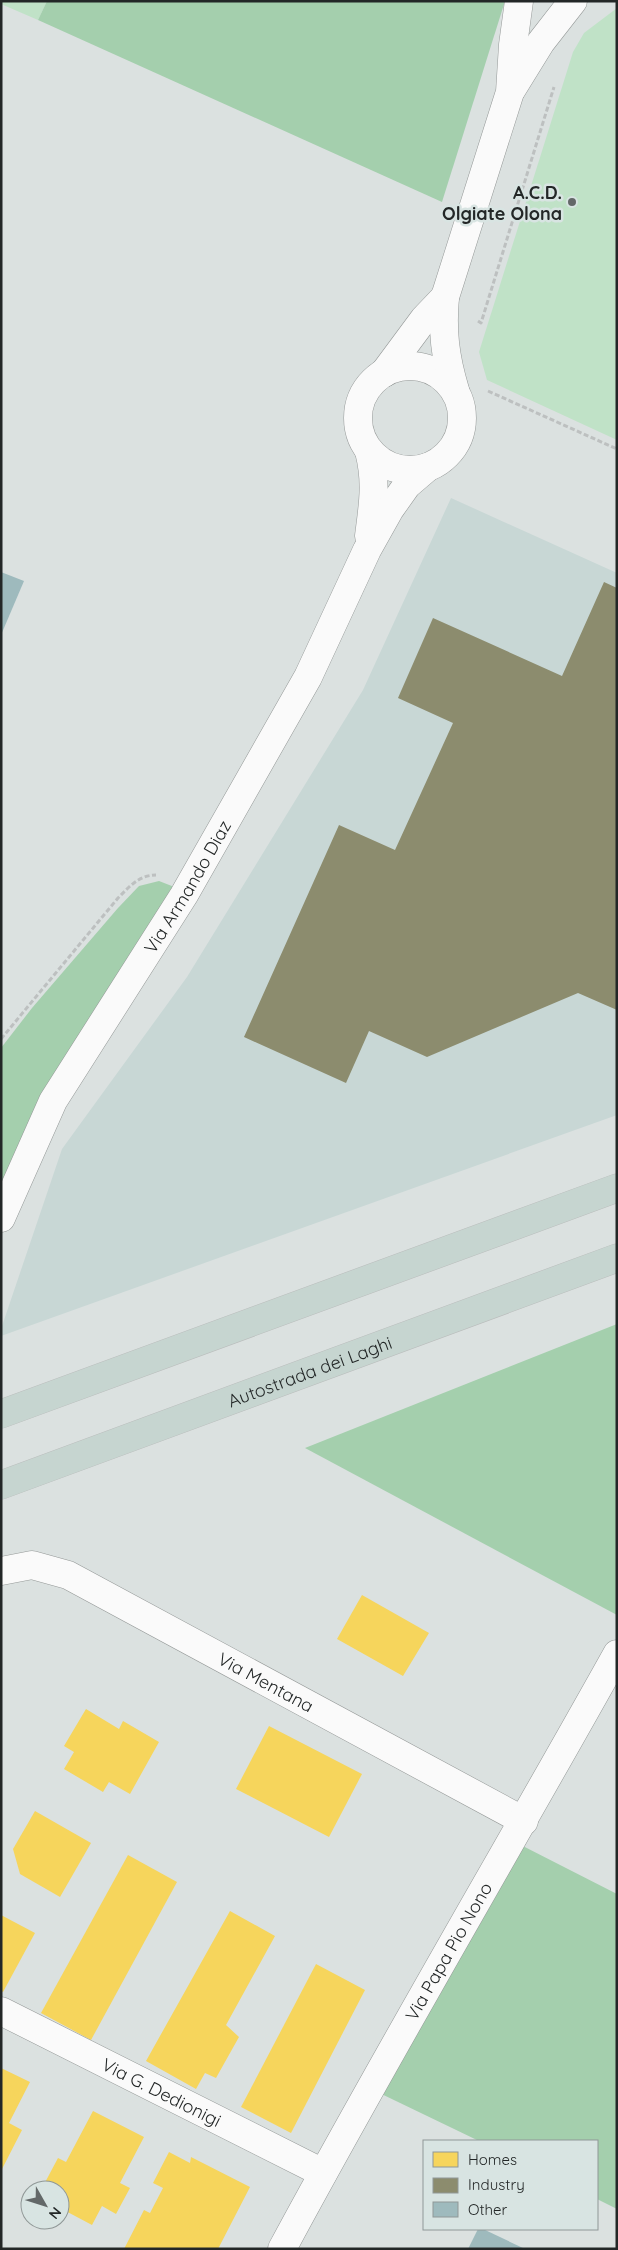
<svg xmlns="http://www.w3.org/2000/svg" width="618" height="2250" viewBox="0 0 618 2250" font-family="Quicksand,sans-serif">
<rect width="100%" height="100%" fill="#dbe1e0"/>
<path fill="#c8d7d5" d="M451,498L617,573V1115L1,1336V1329L62,1149L187,977L363,690Z"/>
<g fill="#c0e2c7">
<path d="M1,1H47L38,20L1,4Z"/>
<path d="M617,8V440L487,380L479,352L573,52L584,33Z"/>
</g>
<g fill="#a4cfad">
<path d="M47,1H505L442,202L38,20Z"/>
<path d="M159,881L177,888L1,1191V1048L32,1008L118,908L139,886Z"/>
<path d="M617,1324V1615L305,1448Z"/>
<path d="M513,1841L617,1894V2209L597,2199V2141H479L369,2088Z"/>
</g>
<g fill="#f6d55c">
<path d="M362,1595L429,1633L403,1676L337,1639Z"/>
<path d="M86,1709L119,1729L123,1721L159,1742L130,1794L109,1782L103,1792L64,1769L74,1752L64,1746Z"/>
<path d="M269,1726L362,1774L329,1837L236,1789Z"/>
<path d="M35,1811L91,1843L60,1897L20,1874L13,1849Z"/>
<path d="M128,1855L177,1882L91,2040L41,2013Z"/>
<path d="M230,1911L275,1936L226,2025L239,2037L216,2078L205,2073L196,2089L146,2061Z"/>
<path d="M1,1915L35,1933L3,1992L1,1991Z"/>
<path d="M316,1964L365,1990L291,2133L241,2107Z"/>
<path d="M1,2068L30,2082L9,2123L22,2130L1,2171Z"/>
<path d="M93,2111L144,2137L120,2183L130,2188L116,2214L102,2206L92,2225L60,2208V2190H41L58,2158L66,2162Z"/>
<path d="M169,2152L190,2163L191,2157L250,2187L218,2249H124L144,2210L150,2213L163,2188L153,2183Z"/>
</g>
<path fill="#8c8c6e" d="M604,582L617,588V1010L578,993L427,1057L369,1031L346,1083L244,1037L339,825L395,850L453,723L398,698L433,618L562,676Z"/>
<g fill="#9ebabd">
<path d="M1,572L24,581L1,635Z"/>
<path d="M478,2229H483L525,2249H468Z"/>
</g>
<g fill="none" stroke-linecap="round" stroke-linejoin="round">
<g stroke="#949897" stroke-width="29">
<g id="minor">
<path id="s1" d="M1,1571L32,1565L68,1575L524,1821"/>
<path id="s2" d="M1,2011L323,2173"/>
<path id="s3" d="M282,2249C390,2048 506,1853 617,1654"/>
</g>
</g>
<g stroke="#949897" stroke-width="29">
<g id="tertiary">
<path d="M512,89L541,42L573,1"/>
<circle cx="410" cy="418" r="52"/>
<path d="M384,373L424,319L445,297"/>
<path d="M455,390C445,357 442,331 445,297L510,92L513,45L519,1"/>
<path d="M369,536C373,505 377,482 369,451"/>
<path id="s4" d="M1,1218L53,1101L184,895L308,677L367,550L390,509L407,485L428,467"/>
</g>
</g>
<g stroke="#babdbc" stroke-width="29">
<g id="motorway">
<path d="M1,1414L617,1188"/>
<path id="s5" d="M1,1485L617,1258"/>
</g>
</g>
<g stroke="#bdc0c0" stroke-width="3" stroke-dasharray="5 2.5" stroke-linecap="butt">
<path d="M478,321L481,323L554,87"/>
<path d="M488,391L617,449"/>
<path d="M1,1039L118,898C129,887 139,875 156,875"/>
</g>
<use href="#minor" stroke="#fafafa" stroke-width="28"/>
<use href="#tertiary" stroke="#fafafa" stroke-width="28"/>
<use href="#motorway" stroke="#c6d5d0" stroke-width="28"/>
</g>
<circle fill="#636868" stroke="#d8e4e2" stroke-width="2" cx="572" cy="202" r="5"/>
<g text-anchor="middle" dominant-baseline="central" stroke-width="5" stroke-linejoin="round" paint-order="stroke">
<g font-size="18" font-weight="bold" fill="#232727" stroke="#d8e4e2" text-anchor="end">
<text x="562" y="192">A.C.D.<tspan x="562" dy="21">Olgiate Olona</tspan></text>
</g>
<g font-size="18" fill="#232727" stroke="#d8e4e2">
<text stroke="none"><textPath href="#s4" startOffset="381">Via Armando Diaz</textPath></text>
<text stroke="none"><textPath href="#s5" startOffset="329">Autostrada dei Laghi</textPath></text>
<text stroke="none"><textPath href="#s1" startOffset="294">Via Mentana</textPath></text>
<text stroke="none"><textPath href="#s3" startOffset="341">Via Papa Pio Nono</textPath></text>
<text stroke="none"><textPath href="#s2" startOffset="180">Via G. Dedionigi</textPath></text>
</g>
</g>
<rect width="618" height="2250" fill="none" stroke="#232727" stroke-width="5"/>
<rect x="423" y="2140" width="175" height="90" fill="#d8e4e2" stroke="#909897"/>
<rect x="433" y="2152" width="25" height="15" fill="#f6d55c" stroke="#909897"/>
<text x="468" y="2165" font-size="15" fill="#232727">Homes</text>
<rect x="433" y="2178" width="25" height="15" fill="#8c8c6e" stroke="#909897"/>
<text x="468" y="2190" font-size="15" fill="#232727">Industry</text>
<rect x="433" y="2202" width="25" height="15" fill="#9ebabd" stroke="#909897"/>
<text x="468" y="2215" font-size="15" fill="#232727">Other</text>
<g transform="translate(45 2205) rotate(129)"><circle r="24" fill="#d8e4e2" stroke="#909897"/>
<path d="M0-4L9 19L0 12L-9 19Z" fill="#636868"/>
<text y="-8" font-size="14" font-weight="bold" text-anchor="middle" fill="#232727">N</text>
</g>
</svg>
